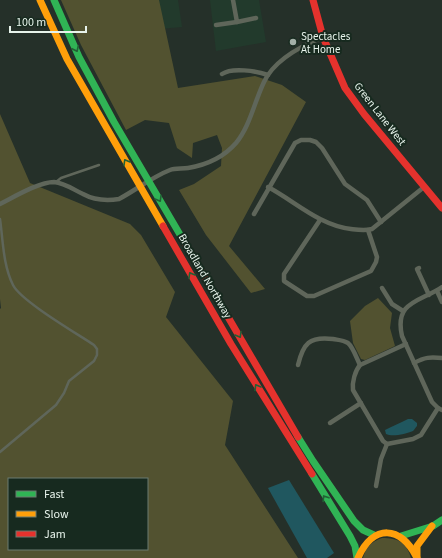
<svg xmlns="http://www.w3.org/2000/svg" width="442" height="558" viewBox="0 0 442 558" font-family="'Source Sans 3',sans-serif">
<rect width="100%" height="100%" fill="#253029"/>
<g fill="#223a2c">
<path d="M145,0H178L182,27L148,30Z"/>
<path d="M210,0H259L266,42L216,51Z"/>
</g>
<g fill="#525230" fill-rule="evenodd">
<path d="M61,0H159L178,88L255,76L282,85L306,102L229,246L265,289L251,293L206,235L179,190L194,184L221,166L222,148L217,135L193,143L192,158L177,148L169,123L145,120L126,130L81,45Z"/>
<path d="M0,114L30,183L130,224L141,235L175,292L166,317L233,401L225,445L298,558H0V309L1,308L0,299ZM9,479H147V549H9Z"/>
<path d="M378,298L392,313L390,328L395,346L365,360L361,359L353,343L350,321L365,306Z"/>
<path d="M382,538C398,538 406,542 411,558H363C366,547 371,542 382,538Z"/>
</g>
<g fill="#20575f">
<path d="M408,419H412L417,423V426C416,427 414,430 413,431C406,434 392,437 386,434L385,430C392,426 401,423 408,419Z"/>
<path d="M289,480L334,553L327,558H307L268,488Z"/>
</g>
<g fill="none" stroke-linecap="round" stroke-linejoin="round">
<g stroke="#5f665a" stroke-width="2.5">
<path d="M56,182L61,178L99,165"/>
<path d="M0,219C3,240 3,265 13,285C21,301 76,333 94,345L97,349V355L94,361L69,381L64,393L56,405L0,452"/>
</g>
<g stroke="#5f665a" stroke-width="4.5">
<path d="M233,0L237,22L256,18"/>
<path d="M216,25L237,22"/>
<path d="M222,74C232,67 256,71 268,75"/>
<path d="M268,187C296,202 319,225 351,229C359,230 365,231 372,229L424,187"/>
<path d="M0,204C14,197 39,182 54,182C65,183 74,190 83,194C94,200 107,201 119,199C136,190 152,177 170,170C175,168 182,169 188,168C206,165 223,158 236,143C250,126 254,103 264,82C274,60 301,46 323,37"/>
<path d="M254,214L295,143L301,140H310L316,142L322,148L345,184L367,200L381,222"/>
<path d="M320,220L284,274V281L307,296H314L371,271L376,262L377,257L368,230"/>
<path d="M419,268L417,269L429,295"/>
<path d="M442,287C420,302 394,301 402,336L432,402L438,408L442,410"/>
<path d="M382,288L392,304L403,311"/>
<path d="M437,291L442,302"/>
<path d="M406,344L360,365C355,371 352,382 353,390L383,441L387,444L413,439L421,435L438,408"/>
<path d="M414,363C425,357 430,357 442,358"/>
<path d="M298,365C303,344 309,336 333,339C338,340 343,340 348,343C353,347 357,359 360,365"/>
<path d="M330,423L361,403"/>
<path d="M376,486L381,459L387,444"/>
</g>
<g stroke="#30b455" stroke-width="7">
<path d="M54,0L79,57L114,122L182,238"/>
<path d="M298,437L313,461L354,521L363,530L374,535"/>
<path d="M312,474L350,536L355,546L357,558"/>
<path d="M401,536L433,526L442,520"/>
</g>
<g stroke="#ff9f0a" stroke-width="7">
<path d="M40,0L67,59L163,226"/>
<path d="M417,557V546L432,526"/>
<path d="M358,558C373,524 401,525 417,558"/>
</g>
<g stroke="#e5322d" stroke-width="7">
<path d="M313,0L323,37L345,88L364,114L442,208"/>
<path d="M163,226L231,344L312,474"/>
<path d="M182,238L298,437"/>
</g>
</g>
<defs><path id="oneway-chevron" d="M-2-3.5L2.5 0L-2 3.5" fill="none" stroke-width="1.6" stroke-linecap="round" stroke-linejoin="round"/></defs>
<g stroke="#216135">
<use href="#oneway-chevron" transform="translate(76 49) rotate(65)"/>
<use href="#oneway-chevron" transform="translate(126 162) rotate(-120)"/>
<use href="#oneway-chevron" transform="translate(159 199) rotate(60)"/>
<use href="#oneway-chevron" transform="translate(191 275) rotate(-120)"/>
<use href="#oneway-chevron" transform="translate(239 335) rotate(60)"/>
<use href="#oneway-chevron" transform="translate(257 387) rotate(-121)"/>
<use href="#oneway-chevron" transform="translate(325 498) rotate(-122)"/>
</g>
<circle fill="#a3afa7" stroke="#172a1f" stroke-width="1.5" cx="293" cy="42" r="4"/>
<g text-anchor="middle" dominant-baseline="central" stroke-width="4" stroke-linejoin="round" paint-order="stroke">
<g font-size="11" fill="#e7f3eb" stroke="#172a1f" text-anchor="start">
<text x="301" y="36">Spectacles<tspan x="301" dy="13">At Home</tspan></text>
</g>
<g font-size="11" fill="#e7f3eb" stroke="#172a1f">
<text transform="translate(380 114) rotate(52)">Green Lane West</text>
<text transform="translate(205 276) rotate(60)">Broadland Northway</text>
</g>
</g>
<rect x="8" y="478" width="140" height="72" fill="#172a1f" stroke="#6a7a71"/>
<rect x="16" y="491" width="20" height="6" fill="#30b455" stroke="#6a7a71"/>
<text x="44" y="498" font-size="12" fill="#e7f3eb">Fast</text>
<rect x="16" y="511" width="20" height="6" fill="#ff9f0a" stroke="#6a7a71"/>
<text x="44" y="518" font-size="12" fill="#e7f3eb">Slow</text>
<rect x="16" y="531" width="20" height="6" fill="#e5322d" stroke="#6a7a71"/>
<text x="44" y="538" font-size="12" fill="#e7f3eb">Jam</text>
<path d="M10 26v6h76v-6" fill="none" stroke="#e7f3eb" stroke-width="2"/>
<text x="16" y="26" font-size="12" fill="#e7f3eb" stroke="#172a1f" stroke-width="3" paint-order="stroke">100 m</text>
</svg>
